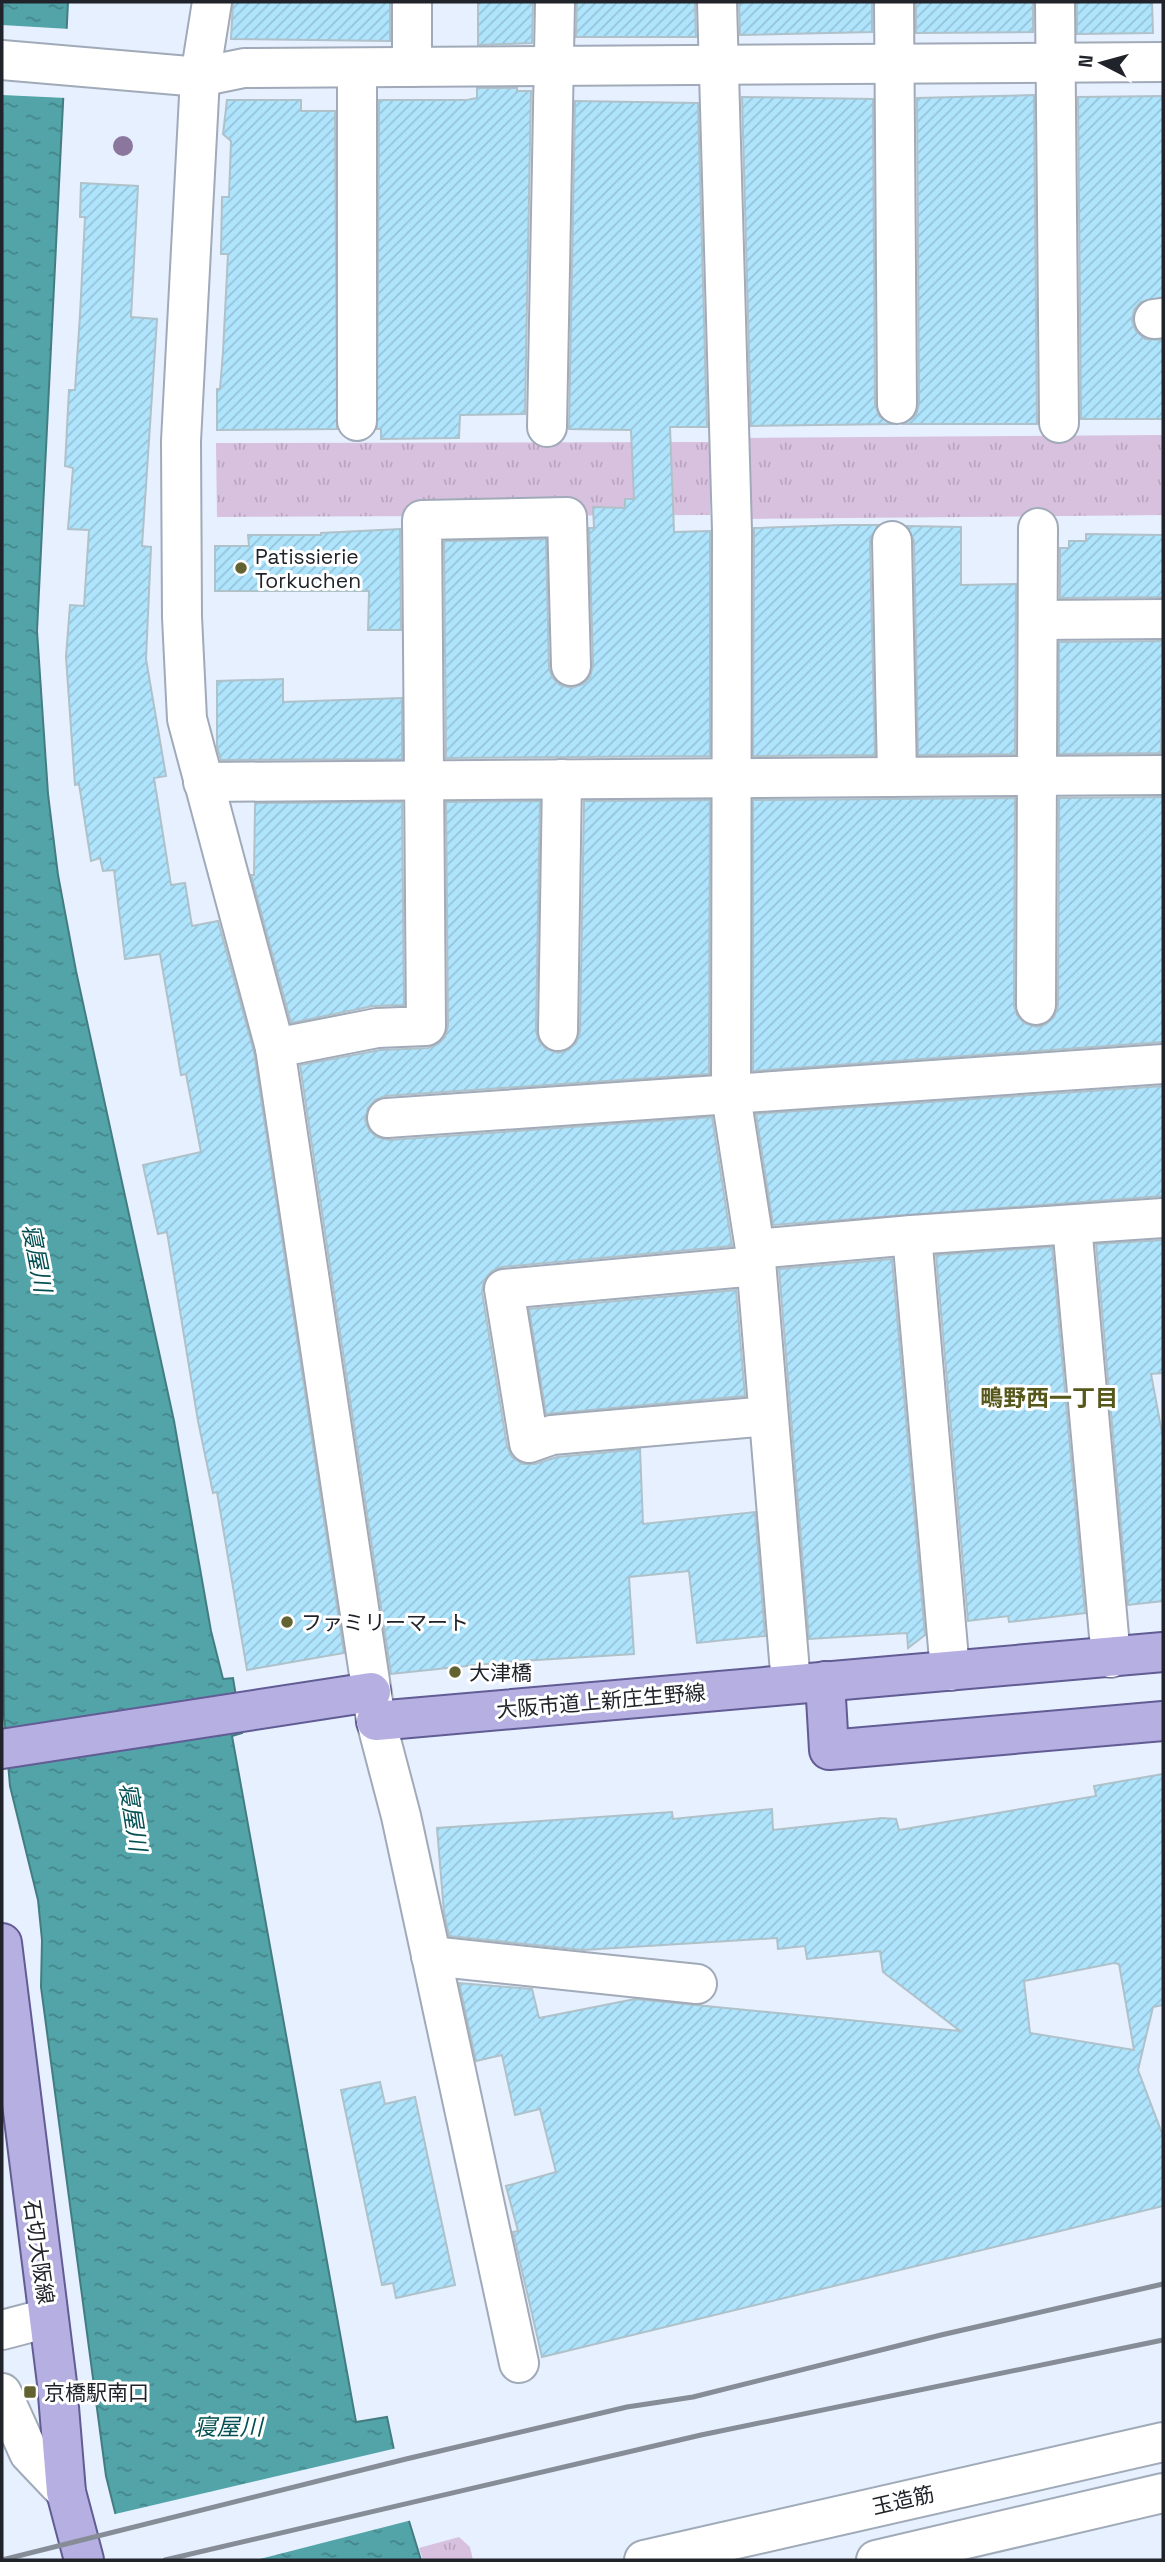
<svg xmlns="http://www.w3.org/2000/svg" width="1165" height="2562" viewBox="0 0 1165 2562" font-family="'Space Grotesk','Noto Sans JP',sans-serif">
<defs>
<pattern id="grass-tufts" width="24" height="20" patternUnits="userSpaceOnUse" patternTransform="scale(1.75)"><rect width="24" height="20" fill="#d8c0df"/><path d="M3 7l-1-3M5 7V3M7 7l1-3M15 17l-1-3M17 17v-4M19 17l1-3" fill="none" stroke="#b9a5bf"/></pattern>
<pattern id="water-ripples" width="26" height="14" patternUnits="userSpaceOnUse" patternTransform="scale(1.75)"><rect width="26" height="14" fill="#52a4a8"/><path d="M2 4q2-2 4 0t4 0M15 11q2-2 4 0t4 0" fill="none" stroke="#448589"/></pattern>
<pattern id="building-hatch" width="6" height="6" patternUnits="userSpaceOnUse" patternTransform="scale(1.75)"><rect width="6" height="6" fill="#afe4fd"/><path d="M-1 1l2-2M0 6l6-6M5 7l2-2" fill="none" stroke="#96c3d9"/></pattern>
</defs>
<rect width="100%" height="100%" fill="#e6f0ff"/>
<g fill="url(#grass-tufts)">
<path d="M1163,435V515L744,519V438Z"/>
<path d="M710,442V515L217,517L216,443Z"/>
<path d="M459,2537L470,2547L473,2560H423L419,2548Z"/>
</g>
<path fill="url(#water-ripples)" stroke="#437d82" stroke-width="2" d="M2,2H68L37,631L48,794L58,875L76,971L174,1421L211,1631L223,1679L233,1678L242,1733L232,1736L356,2422L387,2417L409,2521L421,2560H127L106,2476L41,1987L42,1940L38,1900L10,1786L4,1716Z"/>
<g fill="#e6f0ff">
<path d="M2,25L70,29L66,98L2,95Z"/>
<path d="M397,2448L412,2520L256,2560H124L111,2515Z"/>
</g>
<g fill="url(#building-hatch)" stroke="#afc1c9" stroke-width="2" fill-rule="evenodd">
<path d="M233,2H390V41L231,39Z"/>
<path d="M478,2H533L532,43L478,45Z"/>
<path d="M577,2H695L696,37H576Z"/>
<path d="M739,2H872V32L740,35Z"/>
<path d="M916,2H1033V32L916,33Z"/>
<path d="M1077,2H1152L1153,33L1077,34Z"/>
<path d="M477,88H517V91H531L525,414L460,415L459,438L381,439V429H377L379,100H467L477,98Z"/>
<path d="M1034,95L1037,424H904L916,415L919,404L917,98Z"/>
<path d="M1163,96V297L1141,302L1134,310L1132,321L1136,331L1145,339L1163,340V419H1081L1078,97Z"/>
<path d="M742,97L873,99L875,404L879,416L891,424L751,426Z"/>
<path d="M227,100H301V111H335L337,429L217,430V389H220L223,352L228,254H221L222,197H229L231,141L223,134Z"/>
<path d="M575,101L698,103L707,427H670L674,532L710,531V756L446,758L444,541L546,539L549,667L552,677L560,685L572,688L583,684L590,677L593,666L589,528H594L593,507L625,508V499H634L631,430L569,429Z"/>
<path d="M81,183L138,186L131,317L157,319L142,546L151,547L146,659L166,776L154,778L171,885L185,883L192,926L218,921L254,1052L344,1653L247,1670L217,1492L213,1493L198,1421L167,1232L158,1234L143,1165L201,1152L186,1074L181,1075L160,954L125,959L114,870L103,871L100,858L91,861L79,784L75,785L66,657L70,605L84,606L89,530L68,529L73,468L65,466L69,390H75L80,315L85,217H80Z"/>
<path d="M842,525H878L870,541L875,755L753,756L754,528Z"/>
<path d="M907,526L961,527V585L1016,584L1015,754L918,755L914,541Z"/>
<path d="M400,529L401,630H368L369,591H215V546H249L248,535H321V533Z"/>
<path d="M1086,534L1163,535V597L1060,598V548H1069V541H1086Z"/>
<path d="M1163,641L1161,753L1059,754V642Z"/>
<path d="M283,679V702L402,698V759L221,760L217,747V681Z"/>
<path d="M1163,797V1042L753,1071V800L1015,798L1014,1005L1017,1015L1024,1023L1037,1027L1046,1024L1054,1017L1058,1005L1059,798Z"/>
<path d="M710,800L709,1074L385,1096L375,1100L368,1108L365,1120L369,1130L377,1137L389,1140L712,1117L732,1246L502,1267L492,1271L484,1280L482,1292L507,1446L512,1457L523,1464H535L557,1457L640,1449L643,1524L755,1512L765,1636L697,1643L689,1571L629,1577L634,1654L505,1662L391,1674L300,1065L380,1050L428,1048L438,1044L445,1037L448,1026L446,802L540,801L536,1031L539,1041L546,1049L558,1053L568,1050L576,1043L580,1031L584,801Z"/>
<path d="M402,802L404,1005L373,1006L291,1023L251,875H254L255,803Z"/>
<path d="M1163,1086V1196L773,1225L756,1114Z"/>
<path d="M1163,1240V1373L1151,1374L1163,1438V1601L1128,1605L1096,1244Z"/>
<path d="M1052,1247L1085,1613L1009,1622L1008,1616L968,1621L936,1255Z"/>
<path d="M892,1259L925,1635L908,1648L907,1633L809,1639L779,1269Z"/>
<path d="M736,1290L745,1396L546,1414L529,1309Z"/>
<path d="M1163,1774V2005L1153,2007L1138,2070L1163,2136V2206L542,2357L513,2232L518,2231L506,2186L556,2172L540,2109L515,2115L502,2055L476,2061L459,1983L532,1989L539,2018L635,1999L960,2031L883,1972L880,1951L807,1959L805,1946L778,1949L777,1938L583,1950L449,1936L444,1912L437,1828L672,1812L673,1819L772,1809L773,1830L882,1818L896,1819L899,1830L1096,1796L1094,1786ZM1114,1963L1119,1964L1134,2050L1030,2033L1024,1981Z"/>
<path d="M380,2082L385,2104L415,2097L455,2285L396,2298L393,2283L382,2285L341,2090Z"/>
</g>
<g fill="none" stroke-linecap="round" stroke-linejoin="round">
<g stroke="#a0aab8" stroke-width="42">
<g id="minor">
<path d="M212,2L200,77L181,441L182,617L187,719L275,1048L376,1721L401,1816L519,2363"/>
<path d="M412,2V67"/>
<path d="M717,2L732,531L731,1096L755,1249L791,1684"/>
<path d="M894,2L897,404"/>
<path d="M1055,2L1059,423"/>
<path d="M2,60L200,77L244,68L1163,62"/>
<path d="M357,69V421"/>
<path d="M1154,319L1163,318"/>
<path d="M547,427L555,2"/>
<path d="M892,541L897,774"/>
<path d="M1038,620L1163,619"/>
<path d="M203,782L1163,775"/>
<path d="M1036,1005L1038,528"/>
<path d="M558,1031L562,779"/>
<path d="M275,1048L377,1028L426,1026L422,520L567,517L571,666"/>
<path d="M387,1118L1163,1064"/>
<path d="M1072,1225L1111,1658"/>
<path d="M912,1235L950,1671"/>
<path d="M755,1249L912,1235L1163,1218"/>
<path d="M756,1266L504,1289L529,1443L552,1435L768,1416"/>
<path d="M431,1956L697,1984"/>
<path d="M2,2330L48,2318"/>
<path d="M2,2393L29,2453L66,2492"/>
<path d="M644,2560L1163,2442"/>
<path d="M876,2560L1163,2493"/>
</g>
</g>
<g stroke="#625c95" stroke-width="42">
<g id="major">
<path d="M825,1681L829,1750L1163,1721"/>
<path d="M376,1721L1163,1652"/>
<path d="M2,1749L371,1692"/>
<path d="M2,1943L57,2383L66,2492L84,2560"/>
</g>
</g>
<use href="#minor" stroke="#fff" stroke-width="38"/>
<use href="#major" stroke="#b6afe2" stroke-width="38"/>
<g stroke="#868d97" stroke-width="5">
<path d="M2,2560L406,2459L627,2407L693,2397L941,2335L1163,2284"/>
<path d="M165,2560L701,2435L1163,2340"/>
</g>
</g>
<circle fill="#8b769e" cx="123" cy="146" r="10"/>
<g fill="#626330" stroke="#fff" stroke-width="2.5">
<circle cx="241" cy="568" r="7"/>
<circle cx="287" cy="1622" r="7"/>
<circle cx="455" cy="1672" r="7"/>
<rect x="23" y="2385" width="14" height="14" rx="3.5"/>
</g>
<g text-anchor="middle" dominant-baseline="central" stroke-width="6" stroke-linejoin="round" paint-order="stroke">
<g font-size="21" fill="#202329" stroke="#fff" text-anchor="start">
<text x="255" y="556">Patissierie<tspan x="255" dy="24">Torkuchen</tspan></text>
<text x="301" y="1622">ファミリーマート</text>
<text x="469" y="1672">大津橋</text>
<text x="44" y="2392">京橋駅南口</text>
</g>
<g font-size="21" fill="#202329" stroke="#fff">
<text transform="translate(601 1701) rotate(-5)">大阪市道上新庄生野線</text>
<text transform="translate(39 2252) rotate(82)">石切大阪線</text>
<text transform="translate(903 2500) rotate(-13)">玉造筋</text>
</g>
<g font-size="23" font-style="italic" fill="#035053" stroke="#fff">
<text transform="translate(37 1258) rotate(79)">寝屋川</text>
<text transform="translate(133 1817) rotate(81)">寝屋川</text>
<text x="228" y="2427">寝屋川</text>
</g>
<g font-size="23" font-weight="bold" fill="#56571b" stroke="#fff">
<text x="1049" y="1398">鴫野西一丁目</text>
</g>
</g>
<rect width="1165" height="2562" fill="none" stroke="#202329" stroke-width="7"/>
<g transform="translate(1102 63) rotate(276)" stroke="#ffffff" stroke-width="5" paint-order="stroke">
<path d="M0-5L12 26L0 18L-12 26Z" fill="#202329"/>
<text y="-10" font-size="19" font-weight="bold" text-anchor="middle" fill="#202329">N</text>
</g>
</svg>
